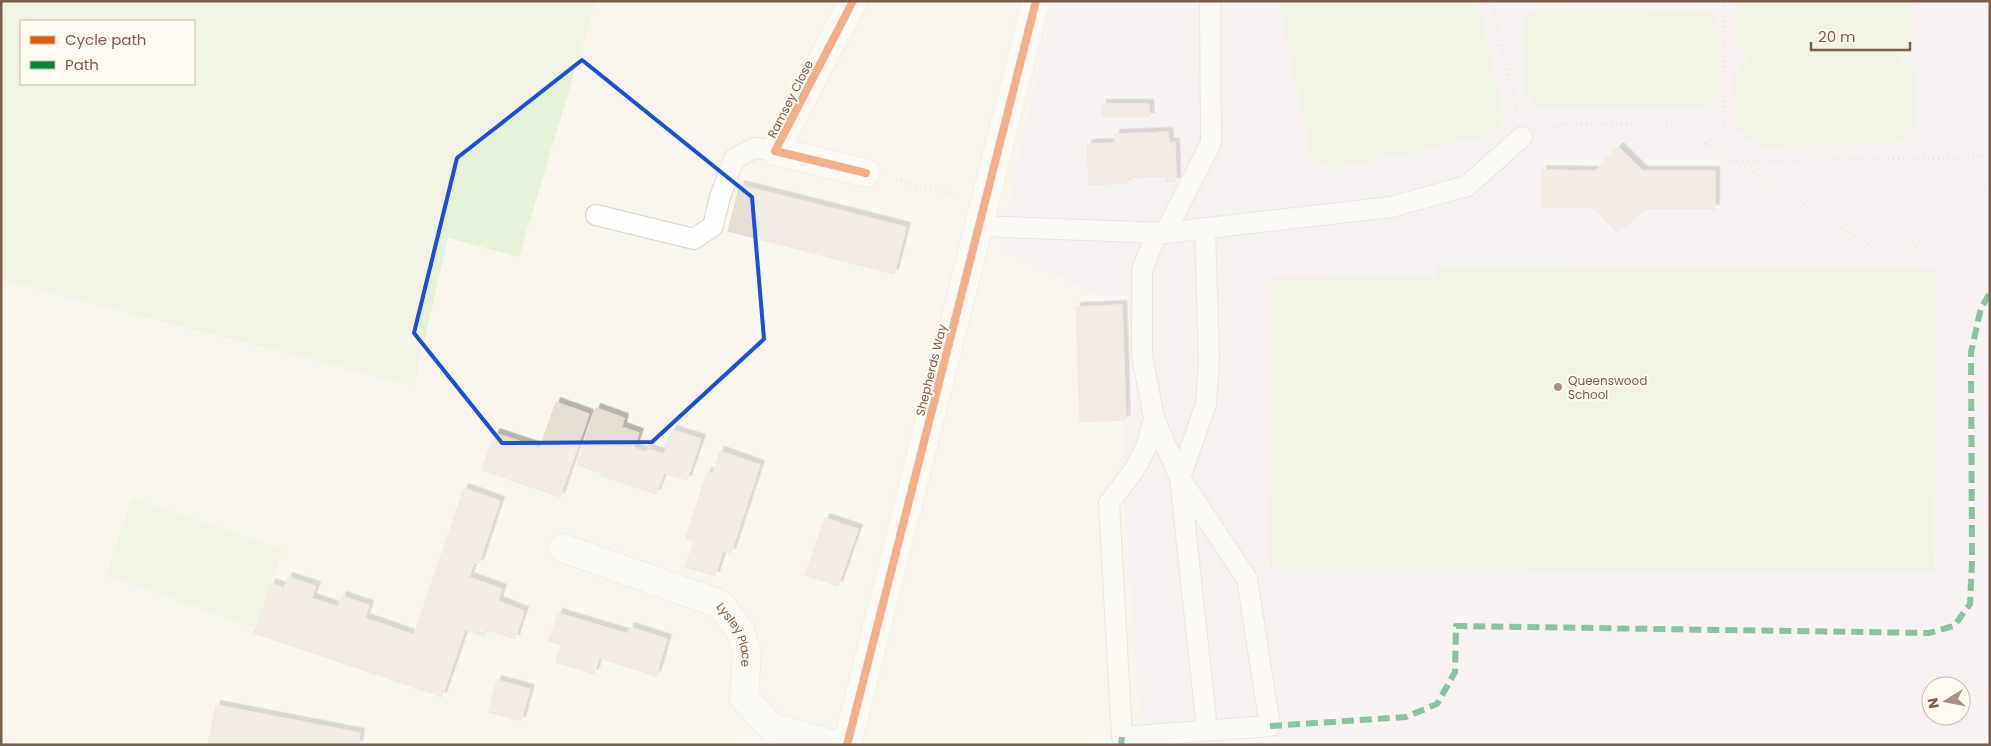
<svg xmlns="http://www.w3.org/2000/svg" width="1991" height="746" viewBox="0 0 1991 746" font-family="Poppins,sans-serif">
<defs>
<filter id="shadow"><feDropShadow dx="4.5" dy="-4.5" stdDeviation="0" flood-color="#0004"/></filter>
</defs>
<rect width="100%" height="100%" fill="#faf6ee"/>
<path fill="#f7edf5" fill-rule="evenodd" d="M1053,1H1990V745H1153L1139,703L1122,466L1129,309L999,248ZM1931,686H1961V716H1931Z"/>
<g fill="#e6f2d8" fill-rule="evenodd">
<path d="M1,1H596L519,257L448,238L414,386L1,280ZM194,21V84H21V21Z"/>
<path d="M1279,1H1478L1504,119L1494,135L1332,169L1311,157Z"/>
<path d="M1738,1H1912L1913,48L1897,58L1915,71V128L1899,143L1762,146L1737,132L1733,77L1748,58L1735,44Z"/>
<path d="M1541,7L1708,11L1720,27L1721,91L1702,109L1537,108L1525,92L1522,21Z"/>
<path d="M1436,266L1936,269L1934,572L1270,568L1272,277L1436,278Z"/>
<path d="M132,498L283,550L256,628L106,575Z"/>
</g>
<g fill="#e7ded5" stroke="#e4d9cf" filter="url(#shadow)">
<path d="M1102,104H1149L1150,117H1102Z"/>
<path d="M1168,132L1169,143L1175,142L1176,182H1167L1166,176L1127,178V183L1089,185L1087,144L1115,143V134Z"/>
<path d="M1619,147L1643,171H1715V209H1644L1618,233L1594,208L1542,207V170L1595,171Z"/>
<path d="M740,185L906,227L894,274L728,231Z"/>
<path d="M1122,305L1126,420L1080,422L1076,307Z"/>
<path d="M556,402L589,414L560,497L482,470L495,433L540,448Z"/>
<path d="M596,408L624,418L622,427L639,433L634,448L646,452L647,449L664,454L672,430L701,439L687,480L664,473L656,494L601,476V473L577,465Z"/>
<path d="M720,451L760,465L731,553L723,551L715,576L685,567L694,541L686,538L707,472L713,473Z"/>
<path d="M464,488L500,501L479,564L474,563L469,577L502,589L498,601L524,611L515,639L486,629L484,636L465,630L442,697L254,633L271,583L284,588L288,577L316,586L312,598L338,607L342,596L369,605L365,618L414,635Z"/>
<path d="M825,518L858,529L838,586L805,575Z"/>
<path d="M558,613L628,634L630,627L667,639L656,676L599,658L594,674L556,662L561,645L549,641Z"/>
<path d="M497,680L530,689L521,721L488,712Z"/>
<path d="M216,705L360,733L358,745H208Z"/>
</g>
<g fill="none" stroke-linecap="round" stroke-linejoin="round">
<g stroke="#d9d2ca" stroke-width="22">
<g id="lane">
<path d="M596,215L694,239L713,226L720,197L734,159L754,148L775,151"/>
<path d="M979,226L1165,233L1211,143L1210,1"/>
<path d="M1157,233L1142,270V355L1154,418L1146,448L1134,470L1109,503L1122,737L1270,726L1247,579L1180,478L1206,404L1209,361L1205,228"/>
<path d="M1165,233L1391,207L1467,186L1522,137"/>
<path d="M1154,418L1180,478L1207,729"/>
</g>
</g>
<g stroke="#d9d2ca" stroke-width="29">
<g id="street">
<path d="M853,1L775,151L866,173"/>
<path id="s1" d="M563,548L720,604L740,630L747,653L744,698L771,727L836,745"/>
</g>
</g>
<g stroke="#dad2ca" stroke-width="29">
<path id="secondary" d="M847,745L1036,1"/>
</g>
<g stroke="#dfd6d1" stroke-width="3" stroke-dasharray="1 4" stroke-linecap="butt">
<path d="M1492,1L1517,113"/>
<path d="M1989,1L1990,3"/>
<path d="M1547,129L1563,124L1676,125L1887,256H1905L1990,184"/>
<path d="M1705,144L1725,124L1724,1"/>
<path d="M1733,161L1966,158L1990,154"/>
<path d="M896,180L955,195"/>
</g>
<use href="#lane" stroke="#fefefc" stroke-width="20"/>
<use href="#street" stroke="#fefefc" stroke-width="28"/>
<use href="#secondary" stroke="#fefefc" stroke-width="28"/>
<g stroke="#00873e" stroke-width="6" stroke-dasharray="12 6" stroke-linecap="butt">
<path d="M1270,726L1406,717L1437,704L1455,672L1456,626L1929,633L1954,626L1970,604L1972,562L1971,352L1981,308L1990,293"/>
<path d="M1121,745L1122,737"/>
</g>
<g stroke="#fffaf2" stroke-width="11">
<g id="cycleway">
<path d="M853,1L775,151L866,173"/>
<path d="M847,745L1036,1"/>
</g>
</g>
<use href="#cycleway" stroke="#e8590c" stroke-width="8"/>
</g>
<path d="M0 0H1991V746H0ZM582,60L752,197L764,339L652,442L502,443L414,333L457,158Z" fill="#faf6ee" fill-opacity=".55" fill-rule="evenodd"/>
<path fill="none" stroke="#1d4ed8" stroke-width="4" stroke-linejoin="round" d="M582,60L752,197L764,339L652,442L502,443L414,333L457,158Z"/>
<circle fill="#a99283" stroke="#fffaf2" stroke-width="2" cx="1558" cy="387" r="5"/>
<g text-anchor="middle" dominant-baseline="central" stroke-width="4" stroke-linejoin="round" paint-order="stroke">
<g font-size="12" fill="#7d5c49" stroke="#fffaf2">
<text transform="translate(790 99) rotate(-63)">Ramsey Close</text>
<text transform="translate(931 370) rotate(-76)">Shepherds Way</text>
<text stroke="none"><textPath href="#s1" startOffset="202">Lysley Place</textPath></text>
</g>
<g font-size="12" fill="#7d5c49" stroke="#fffaf2" text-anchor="start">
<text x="1568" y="380">Queenswood<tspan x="1568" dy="14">School</tspan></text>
</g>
</g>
<rect width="1991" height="746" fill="none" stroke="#7d5c49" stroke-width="5"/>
<rect x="20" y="20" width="175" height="65" fill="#fffaf2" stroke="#cbbbae"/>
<rect x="30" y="36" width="25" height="8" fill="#e8590c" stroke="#cbbbae"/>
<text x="65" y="45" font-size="15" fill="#7d5c49">Cycle path</text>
<rect x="30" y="61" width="25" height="8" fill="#00873e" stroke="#cbbbae"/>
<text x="65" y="70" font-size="15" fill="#7d5c49">Path</text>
<g transform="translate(1946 701) rotate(260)"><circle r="24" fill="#fffaf2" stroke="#cbbbae"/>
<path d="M0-4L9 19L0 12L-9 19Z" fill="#a99283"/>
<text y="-8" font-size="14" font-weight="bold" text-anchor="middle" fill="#7d5c49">N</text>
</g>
<path d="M1811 42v8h99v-8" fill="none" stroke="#7d5c49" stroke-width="2.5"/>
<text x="1818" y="42" font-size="15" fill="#7d5c49" stroke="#fffaf2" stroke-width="4" paint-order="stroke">20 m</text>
</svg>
